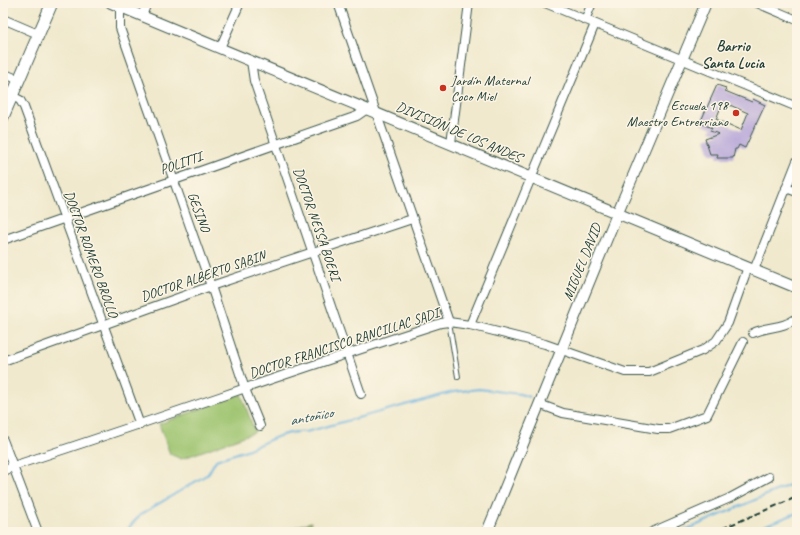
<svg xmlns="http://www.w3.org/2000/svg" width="800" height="535" viewBox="0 0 800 535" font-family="Caveat,sans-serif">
<rect width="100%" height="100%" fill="#fcf5e5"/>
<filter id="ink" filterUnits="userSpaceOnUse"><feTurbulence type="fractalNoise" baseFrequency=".025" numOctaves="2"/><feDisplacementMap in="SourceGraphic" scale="8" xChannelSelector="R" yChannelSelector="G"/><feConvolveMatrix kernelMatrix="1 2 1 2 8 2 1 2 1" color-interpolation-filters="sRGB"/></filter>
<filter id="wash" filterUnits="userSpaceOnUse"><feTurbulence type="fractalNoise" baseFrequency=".012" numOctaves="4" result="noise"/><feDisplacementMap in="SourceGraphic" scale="16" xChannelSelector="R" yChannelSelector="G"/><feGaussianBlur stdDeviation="0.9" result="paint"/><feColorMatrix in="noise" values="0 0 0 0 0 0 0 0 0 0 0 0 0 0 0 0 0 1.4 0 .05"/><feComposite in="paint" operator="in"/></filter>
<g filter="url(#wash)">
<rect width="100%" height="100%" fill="#f0e9cd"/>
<g fill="#9ec46f" stroke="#5e8052">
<path d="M241,394L255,432L181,459L170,454L159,424Z"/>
<path d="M311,522L314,532H280Z"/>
</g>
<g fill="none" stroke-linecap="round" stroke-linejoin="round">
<g stroke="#66b2df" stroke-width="2">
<path d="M125,532L140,515L208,474L216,460C227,456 239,453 249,449C269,441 285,430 306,432L453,392L479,389L520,394L529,397"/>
<path d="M681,532L794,483V474L797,473"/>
<path d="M748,532L797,513"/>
</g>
</g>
<g id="blocks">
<path fill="#ae9ed7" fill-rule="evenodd" d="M717,85L726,88L725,91L752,102L753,99L765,105L745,148L739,145L737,149H735L733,158H717L718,154H710L705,139L719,134L710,131L712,128L700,123ZM723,102L748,113L741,130L716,119Z"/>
</g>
</g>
<g filter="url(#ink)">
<use href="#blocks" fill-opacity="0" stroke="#3e574b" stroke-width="1"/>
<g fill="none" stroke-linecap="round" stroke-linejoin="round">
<g stroke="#3e574b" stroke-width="6">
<path id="service" d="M449,322L458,377"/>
</g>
<g stroke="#3e574b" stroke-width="10">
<g id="minor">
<path d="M338,3L449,322"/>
<path d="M545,3L797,107"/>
<path d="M757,3L797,20"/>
<path d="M120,7V28L211,286L245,389L260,426"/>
<path d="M142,16L147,3"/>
<path d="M3,19L38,34"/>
<path d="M585,20L592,3"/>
<path d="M220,48L240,3"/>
<path d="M251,61L254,81L361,394"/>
<path d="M3,73L19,80"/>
<path d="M12,96L20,100L24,107L140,425"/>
<path d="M451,143L469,3"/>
<path d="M786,188L797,192"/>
<path d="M3,240L357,116L367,109"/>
<path d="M754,270L797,161"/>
<path d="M470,325L595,24"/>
<path d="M753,333C770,325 780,330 797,318"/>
<path d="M3,361L211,286L412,219"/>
<path d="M539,404L563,413L658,429H669L707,415L743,342"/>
<path d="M3,440L38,532"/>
<path d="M3,472L13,466C156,420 297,369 441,323L449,322L470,325L545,344L625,372H649L703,350L716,341L728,323L748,267"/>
<path d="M652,532L730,498L769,477"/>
</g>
</g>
<g stroke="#3e574b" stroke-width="12">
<g id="tertiary">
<path d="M111,3L797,288"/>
<path d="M487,532L617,214L706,3"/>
</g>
</g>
<g stroke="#3e574b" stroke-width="13">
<path id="secondary" d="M3,117L52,3"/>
</g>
<use href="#service" stroke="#fff" stroke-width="4"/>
<use href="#minor" stroke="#fff" stroke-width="8"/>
<use href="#tertiary" stroke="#fff" stroke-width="10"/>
<use href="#secondary" stroke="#fff" stroke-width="11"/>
<path stroke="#1f3d34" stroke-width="2" stroke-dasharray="6 3" stroke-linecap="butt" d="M714,532L797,497"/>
</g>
</g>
<g fill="#c8321e" stroke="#fcf5e5" stroke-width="1.5">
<circle cx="443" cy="88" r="4"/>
<circle cx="736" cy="113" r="4"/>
</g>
<g text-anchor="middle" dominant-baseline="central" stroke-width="3" stroke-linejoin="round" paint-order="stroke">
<g font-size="14" fill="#1f3d34" stroke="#fcf5e5" text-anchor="start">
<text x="451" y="80">Jardín Maternal<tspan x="451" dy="16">Coco Miel</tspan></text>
<text x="728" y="105" text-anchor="end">Escuela 198<tspan x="728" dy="16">Maestro Entrerriano</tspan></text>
</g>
<g font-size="14" fill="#1f3d34" stroke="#fcf5e5">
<text transform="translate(459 132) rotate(23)">DIVISIÓN DE LOS ANDES</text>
<text transform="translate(181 163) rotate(-19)">POLITTI</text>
<text transform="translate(199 212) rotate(70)">GESINO</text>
<text transform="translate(317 224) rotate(71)">DOCTOR NESSA BOERI</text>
<text transform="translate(91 254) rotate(70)">DOCTOR ROMERO BROLLO</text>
<text transform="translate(582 262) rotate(-68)">MIGUEL DAVID</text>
<text transform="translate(203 276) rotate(-19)">DOCTOR ALBERTO SABIN</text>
<text transform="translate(344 343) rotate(-18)">DOCTOR FRANCISCO RANCILLAC SADI</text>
</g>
<g font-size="15" font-weight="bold" fill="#1f3d34" stroke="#fcf5e5">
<text x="733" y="46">Barrio<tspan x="733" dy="17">Santa Lucia</tspan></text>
</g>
<g font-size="15" font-style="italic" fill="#315a5f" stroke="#fcf5e5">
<text transform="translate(311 417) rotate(-11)">antoñico</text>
</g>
</g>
<rect width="800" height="535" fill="none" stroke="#fcf5e5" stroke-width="16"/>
</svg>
